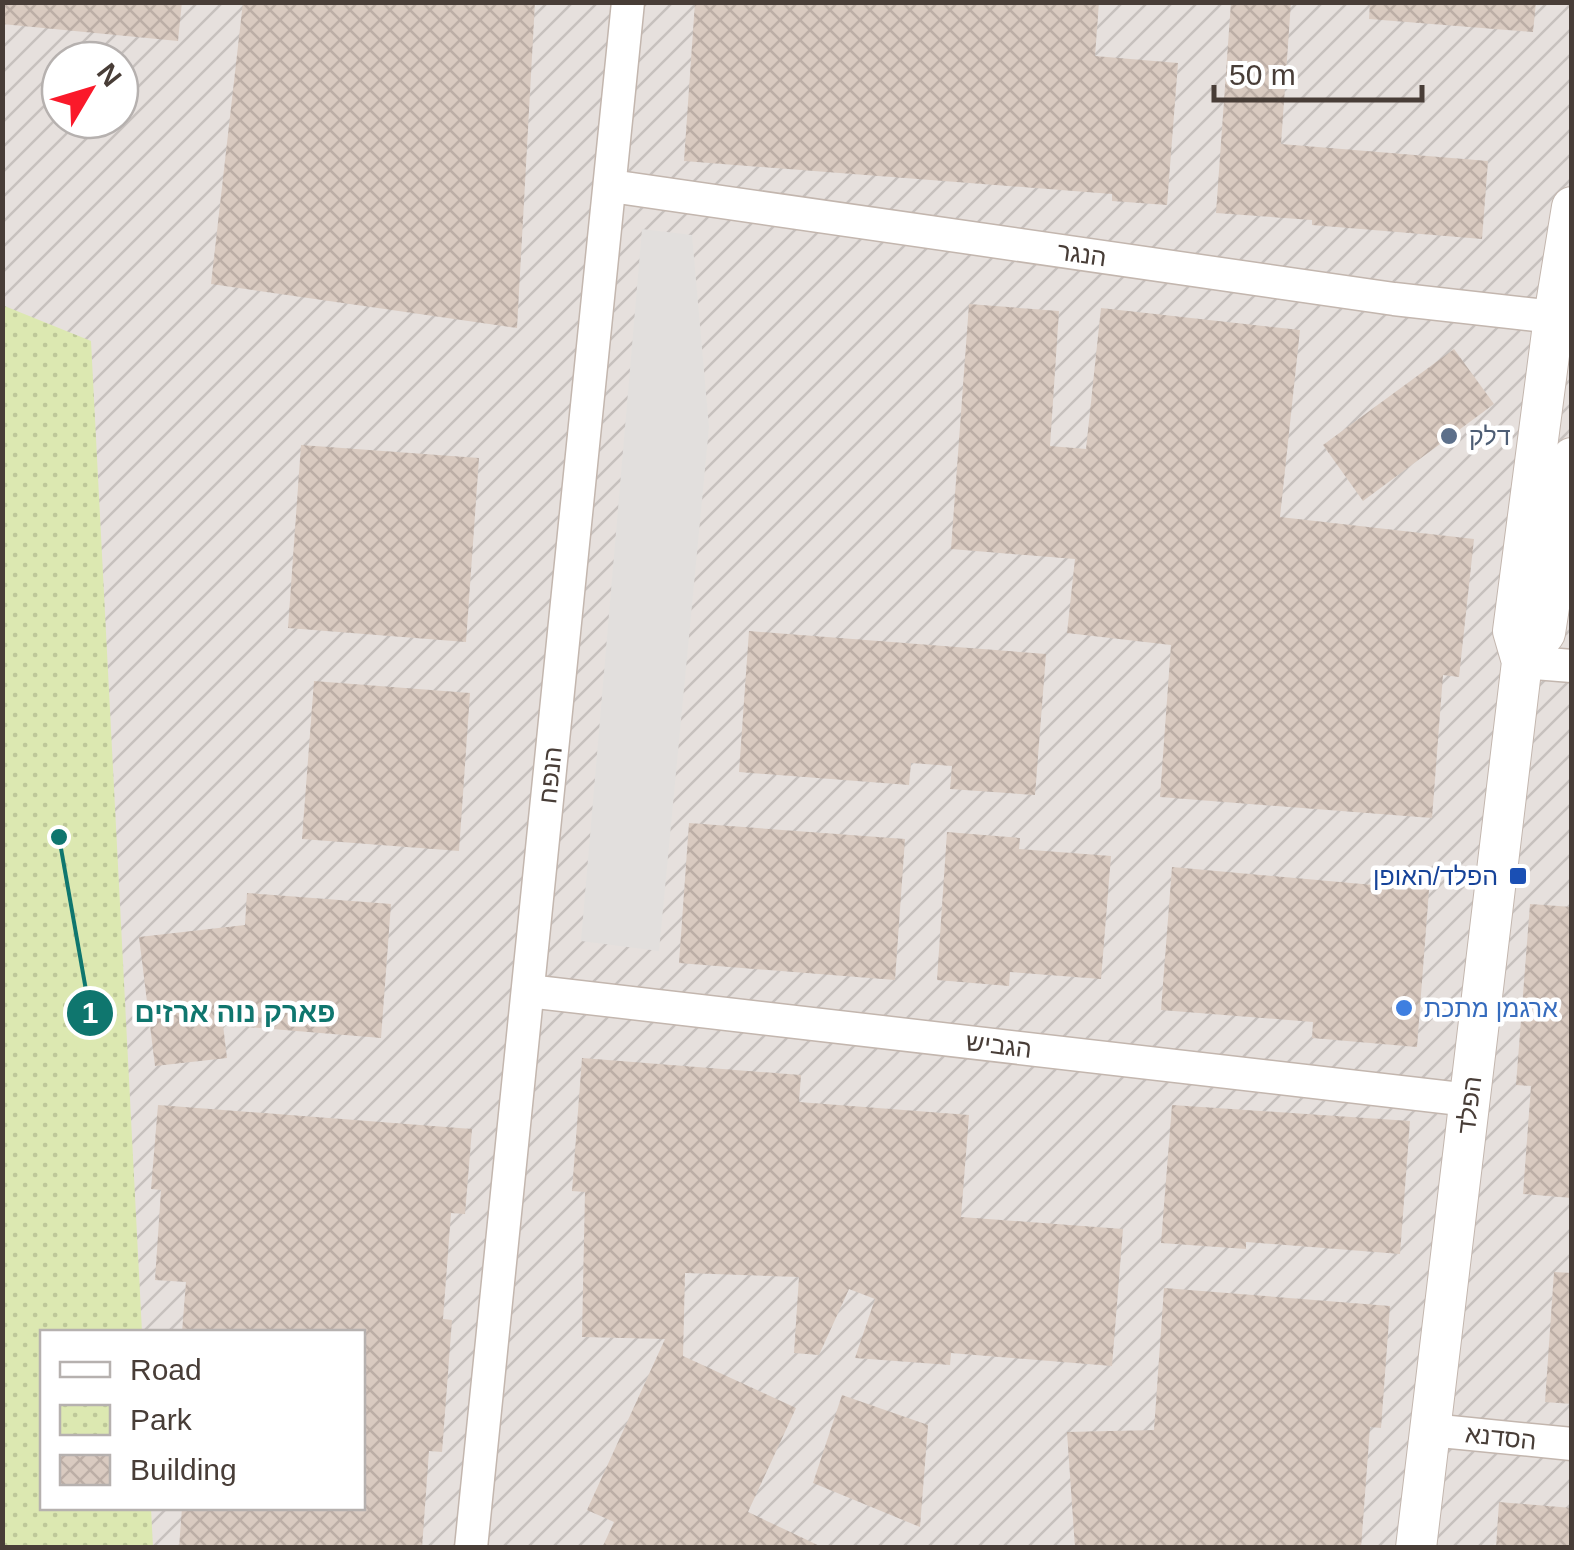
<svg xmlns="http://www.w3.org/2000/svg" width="1574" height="1550" viewBox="0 0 1574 1550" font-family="Arial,Heebo,sans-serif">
<defs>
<pattern id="industrial-furrows" width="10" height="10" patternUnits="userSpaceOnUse" patternTransform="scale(2.5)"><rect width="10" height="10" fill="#e6e0dd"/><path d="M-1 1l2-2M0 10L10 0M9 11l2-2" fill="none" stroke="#c7c1be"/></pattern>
<pattern id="park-dots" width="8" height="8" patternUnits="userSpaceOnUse" patternTransform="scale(2.5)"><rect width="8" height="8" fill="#dce8b1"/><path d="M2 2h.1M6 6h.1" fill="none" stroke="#bec899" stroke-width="1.8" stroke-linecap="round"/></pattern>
<pattern id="building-cross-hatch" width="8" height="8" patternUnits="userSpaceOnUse" patternTransform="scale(2.5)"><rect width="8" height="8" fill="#d9cac0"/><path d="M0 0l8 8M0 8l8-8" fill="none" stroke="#bcaea6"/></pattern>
</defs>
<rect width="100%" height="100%" fill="#f4eee8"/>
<path fill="url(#industrial-furrows)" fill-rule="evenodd" d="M3,3H1571V1547H109L106,1508H362V1332H92L3,353ZM60,60H120V120H60Z"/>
<path fill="url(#park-dots)" d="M2,305L91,341L142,1332H42V1508H151L153,1547H3Z"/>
<path fill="#dce8b1" d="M80,1002L95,1052L78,1054L65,1007Z"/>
<path fill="#e2dfdd" d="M642,229L692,235L709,427L659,951L581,941Z"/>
<g fill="url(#building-cross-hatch)">
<path d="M2,2H182L178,41L2,24Z"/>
<path d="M243,2H535L517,328L211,284Z"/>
<path d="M695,2H1099L1095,56L1178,63L1167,205L1112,201V194L684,161Z"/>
<path d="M1231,2H1291L1281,144L1488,161L1482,239L1312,225V220L1216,213Z"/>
<path d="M1370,2H1536L1533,32L1369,19Z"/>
<path d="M969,304L1059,311L1050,446L1086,449L1101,308L1300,330L1280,517L1474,539L1459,677L1443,675L1432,818L1160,797L1171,645L1067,633L1075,559L951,549Z"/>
<path d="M1454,349L1494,404L1363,501L1323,445Z"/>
<path d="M301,445L479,458L466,642L288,628Z"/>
<path d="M749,631L1046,654L1035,795L950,789L952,766L911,763L909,785L739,772Z"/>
<path d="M314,681L470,693L459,851L302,839Z"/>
<path d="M689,823L905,839L895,980L679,963Z"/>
<path d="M947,832L1020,838L1019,849L1111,856L1101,979L1010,972L1009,986L937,980Z"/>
<path d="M1172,867L1429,890L1417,1047L1312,1038L1313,1022L1161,1010Z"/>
<path d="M247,893L391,904L381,1038L223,1025L227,1058L155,1066L139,937L245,925Z"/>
<path d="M1530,904L1572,907V1198L1523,1194L1531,1086L1516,1085Z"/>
<path d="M582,1058L801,1075L799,1102L969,1115L961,1217L1123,1229L1112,1366L951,1353L950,1365L855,1358L875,1299L849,1289L819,1355L794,1353L799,1277L685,1273L683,1356L796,1408L748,1512L824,1548H602L614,1522L587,1510L665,1339L582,1337L585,1192L572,1191Z"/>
<path d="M158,1105L472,1129L465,1214L451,1213L443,1319L452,1320L442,1452L429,1451L422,1548H179L182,1508H362V1332H182L186,1282L155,1280L161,1190L151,1189Z"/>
<path d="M1172,1105L1410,1121L1400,1254L1246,1242V1249L1161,1243Z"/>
<path d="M1554,1272L1572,1273V1404L1545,1402Z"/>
<path d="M1164,1288L1390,1306L1381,1428L1370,1427L1361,1548H1075L1067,1432L1154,1430Z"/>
<path d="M842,1395L928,1425L920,1527L813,1483Z"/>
<path d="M1499,1502L1572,1508V1548H1496Z"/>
</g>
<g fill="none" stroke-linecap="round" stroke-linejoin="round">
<g stroke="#c3b6ae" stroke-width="35">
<g id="minor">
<path d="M611,186L1394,299L1554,317"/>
<path d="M1522,662L1572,666"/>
<path d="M528,991L1469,1100"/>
<path d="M1430,1430L1572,1444"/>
<path d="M471,1548L628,2"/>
</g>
</g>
<g stroke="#c3b6ae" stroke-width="42">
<g id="tertiary">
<path d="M1522,662L1545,633L1572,458"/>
<path d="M1416,1548L1522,662L1513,631L1554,317L1572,207"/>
</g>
</g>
<use href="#minor" stroke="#fff" stroke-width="32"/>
<use href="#tertiary" stroke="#fff" stroke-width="40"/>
</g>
<circle fill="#5c6f8a" stroke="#fff" stroke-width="4" cx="1449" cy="436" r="10"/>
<rect fill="#1a4fb4" stroke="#fff" stroke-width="4" x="1508" y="866" width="20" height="20" rx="5"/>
<circle fill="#3f7fe0" stroke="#fff" stroke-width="4" cx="1404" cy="1008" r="10"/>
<g text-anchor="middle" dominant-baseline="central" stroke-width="9" stroke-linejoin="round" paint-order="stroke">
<g font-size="25" fill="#483d37" stroke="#fff">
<text transform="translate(1082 254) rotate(8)">הנגר</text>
<text transform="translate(550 775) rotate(-84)">הנפח</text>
<text transform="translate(999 1045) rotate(7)">הגביש</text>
<text transform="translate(1469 1105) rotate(-83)">הפלד</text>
<text transform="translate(1501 1437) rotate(6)">הסדנא</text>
</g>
<g font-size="25" fill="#4e5e75" stroke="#fff" text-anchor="start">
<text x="1469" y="436">דלק</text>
</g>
<g font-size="25" fill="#164399" stroke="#fff" text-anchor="end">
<text x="1498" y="876">הפלד/האופן</text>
</g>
<g font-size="25" fill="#366cbe" stroke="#fff" text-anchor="start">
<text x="1424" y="1008">ארגמן מתכת</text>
</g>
</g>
<path fill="none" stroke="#0f766e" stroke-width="4" d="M59 837L90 1013"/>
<g fill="#0f766e" stroke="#fff" stroke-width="4">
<circle cx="59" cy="837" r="10"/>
<circle cx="90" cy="1013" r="25"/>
</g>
<g font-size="30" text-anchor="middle" font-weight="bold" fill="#fff">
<text x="90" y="1023">1</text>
</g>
<g font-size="28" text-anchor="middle" font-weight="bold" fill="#0f766e" stroke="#fff" stroke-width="9" stroke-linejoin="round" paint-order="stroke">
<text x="235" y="1022">פארק נוה ארזים</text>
</g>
<rect width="1574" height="1550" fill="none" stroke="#483d37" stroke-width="10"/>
<rect x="40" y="1330" width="325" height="180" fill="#ffffff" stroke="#b6b1af" stroke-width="2.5"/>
<rect x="60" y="1362" width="50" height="15" fill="#ffffff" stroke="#b6b1af" stroke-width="2.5"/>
<text x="130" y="1380" font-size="30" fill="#483d37">Road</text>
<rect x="60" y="1405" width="50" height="30" fill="url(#park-dots)" stroke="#b6b1af" stroke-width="2.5"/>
<text x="130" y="1430" font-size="30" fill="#483d37">Park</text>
<rect x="60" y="1455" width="50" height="30" fill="url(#building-cross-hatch)" stroke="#b6b1af" stroke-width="2.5"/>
<text x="130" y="1480" font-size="30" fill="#483d37">Building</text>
<g transform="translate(90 90) rotate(52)"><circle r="48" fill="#ffffff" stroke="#b6b1af" stroke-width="2.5"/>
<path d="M0-8L18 38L0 25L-18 38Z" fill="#fa192a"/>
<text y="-15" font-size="28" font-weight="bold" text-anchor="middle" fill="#483d37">N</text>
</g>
<path d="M1214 85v15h208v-15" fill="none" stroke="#483d37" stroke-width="5"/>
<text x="1229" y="85" font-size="30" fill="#483d37" stroke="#ffffff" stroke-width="8" paint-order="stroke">50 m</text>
</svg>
